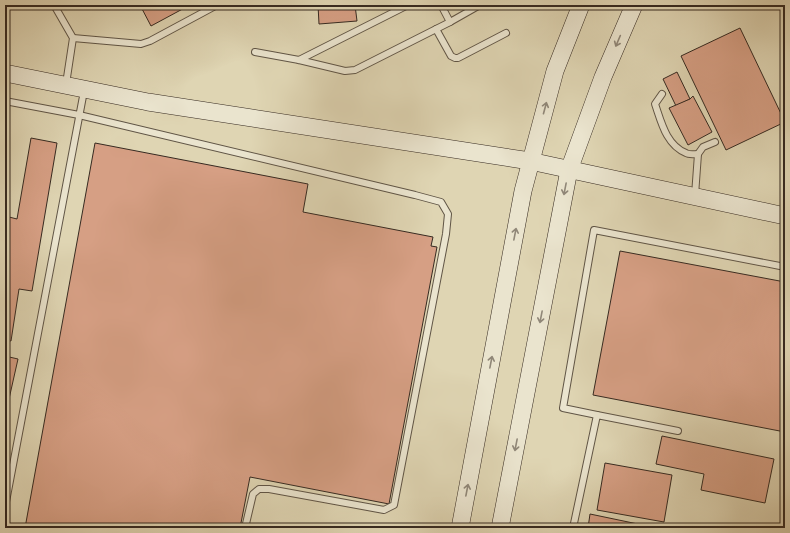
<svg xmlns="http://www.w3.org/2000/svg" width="790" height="533" viewBox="0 0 790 533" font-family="'Gentium Book Plus',serif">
<rect width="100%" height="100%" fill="#dfd5b3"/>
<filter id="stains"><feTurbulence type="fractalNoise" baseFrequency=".005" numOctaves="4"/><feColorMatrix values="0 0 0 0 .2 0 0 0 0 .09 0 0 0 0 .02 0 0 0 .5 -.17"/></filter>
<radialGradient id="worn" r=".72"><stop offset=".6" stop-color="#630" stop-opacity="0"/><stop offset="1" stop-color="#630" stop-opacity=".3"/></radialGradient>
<g fill="#d69f84" stroke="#362a21">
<path d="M140,5H190L151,26Z"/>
<path d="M318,5H355L357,21L319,24Z"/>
<path d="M740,28L785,122L726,150L681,56Z"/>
<path d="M677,72L690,99L676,106L663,79Z"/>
<path d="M693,96L712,132L688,145L669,108L690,99Z"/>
<path d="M31,138L57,143L32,291L19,289L11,341L5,340V240L9,217L17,219Z"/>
<path d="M95,143L308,184L303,212L433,237L431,246L437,247L389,504L250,477L240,528H25Z"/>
<path d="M620,251L785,282V432L593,395Z"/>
<path d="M5,356L18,359L9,399L5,398Z"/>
<path d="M5,398L9,399L5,420Z"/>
<path d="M662,436L774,459L765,503L701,490L704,474L656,464Z"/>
<path d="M605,463L672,475L664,522L597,510Z"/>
<path d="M590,514L657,528H588Z"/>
</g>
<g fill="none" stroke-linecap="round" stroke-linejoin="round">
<g stroke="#605546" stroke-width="8">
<g id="lane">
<path d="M54,5L73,38L66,84"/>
<path d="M441,5L450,22"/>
<path d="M436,29L451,56L455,58H458L506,33"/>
<path d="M73,38L141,44L150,41L217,5"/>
<path d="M255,52L299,60L345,71L355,70L450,22L480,5"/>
<path d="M299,60L408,5"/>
<path d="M662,94L655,104C661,121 666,145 686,153C689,155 694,154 698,154L695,195"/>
<path d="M5,101L79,115L415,195L441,202L448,214L446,234L394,505L384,510L269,489H259L253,494L245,528"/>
<path d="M698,154L703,147L715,142"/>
<path d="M597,415L563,408L594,230L785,267"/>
<path d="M5,507L84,91"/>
<path d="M573,528L597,415L678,431"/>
</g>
</g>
<g stroke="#362a21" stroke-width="18">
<g id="secondary">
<path d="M5,73L148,102L530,161L785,216"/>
<path d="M460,528L523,191L555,71L581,5"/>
<path d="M500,528L569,170L603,77L634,5"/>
</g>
</g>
<use href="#lane" stroke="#eae4ce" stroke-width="6"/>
<use href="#secondary" stroke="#eae4ce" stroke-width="17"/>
</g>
<defs><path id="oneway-shaft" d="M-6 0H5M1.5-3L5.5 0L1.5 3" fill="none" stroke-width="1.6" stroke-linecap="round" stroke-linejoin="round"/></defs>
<g stroke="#908778">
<use href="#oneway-shaft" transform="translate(618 41) rotate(113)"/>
<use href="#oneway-shaft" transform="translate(545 108) rotate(-75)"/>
<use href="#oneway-shaft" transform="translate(565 189) rotate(101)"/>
<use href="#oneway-shaft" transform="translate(515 234) rotate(-79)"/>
<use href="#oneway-shaft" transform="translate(541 317) rotate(101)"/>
<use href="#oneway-shaft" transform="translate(491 362) rotate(-79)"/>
<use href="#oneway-shaft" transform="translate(516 445) rotate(101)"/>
<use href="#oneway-shaft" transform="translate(467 490) rotate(-79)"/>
</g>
<rect width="790" height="533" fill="none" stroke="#dfd5b3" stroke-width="20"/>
<rect x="6" y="6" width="778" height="521" fill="none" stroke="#362a21" stroke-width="2"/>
<rect x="10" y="10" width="770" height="513" fill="none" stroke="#362a21"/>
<rect width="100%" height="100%" filter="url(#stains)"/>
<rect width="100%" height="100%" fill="url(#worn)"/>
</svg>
